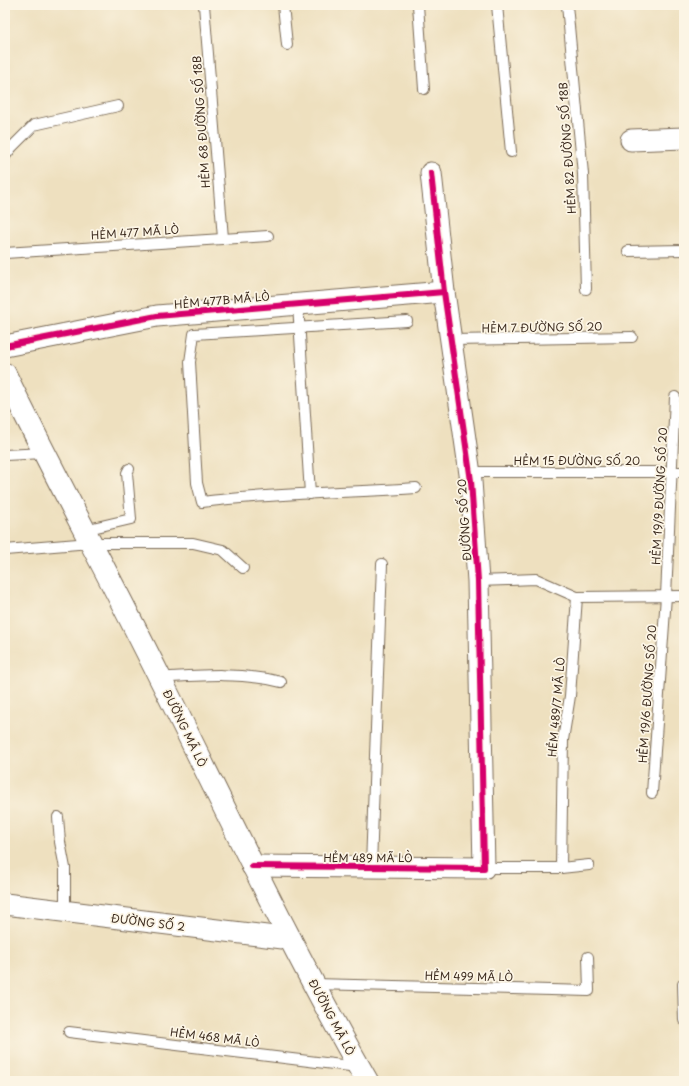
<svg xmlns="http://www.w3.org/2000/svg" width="689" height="1086" viewBox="0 0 689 1086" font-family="'Playpen Sans',sans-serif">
<rect width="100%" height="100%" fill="#fcf5e5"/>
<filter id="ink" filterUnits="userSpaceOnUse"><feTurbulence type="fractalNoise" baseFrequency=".025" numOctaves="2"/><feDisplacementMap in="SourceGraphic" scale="8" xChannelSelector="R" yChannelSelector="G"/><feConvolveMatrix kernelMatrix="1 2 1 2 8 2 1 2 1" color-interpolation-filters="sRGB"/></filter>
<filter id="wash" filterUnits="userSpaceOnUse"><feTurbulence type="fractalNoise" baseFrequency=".012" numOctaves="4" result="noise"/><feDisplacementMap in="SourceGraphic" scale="16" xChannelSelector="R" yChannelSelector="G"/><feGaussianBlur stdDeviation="0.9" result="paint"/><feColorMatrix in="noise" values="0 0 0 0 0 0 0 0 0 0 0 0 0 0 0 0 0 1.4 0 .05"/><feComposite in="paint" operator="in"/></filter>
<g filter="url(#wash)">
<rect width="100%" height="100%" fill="#eee0bf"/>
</g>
<g filter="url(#ink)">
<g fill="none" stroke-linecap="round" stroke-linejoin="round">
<g stroke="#7a6a56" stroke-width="12">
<g id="service">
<path d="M204,5L223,238"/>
<path d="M283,5L287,45"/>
<path d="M418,5L424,89"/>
<path d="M497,5L511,152"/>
<path d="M567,5L583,174L586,289"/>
<path d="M5,156L12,147L34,125L118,106"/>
<path d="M628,251L684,250"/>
<path d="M5,253L268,236"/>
<path d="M298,304L310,494"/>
<path d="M407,321L194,334L190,362L197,483L202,502C273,493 344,493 416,488"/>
<path d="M452,340L632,337"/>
<path d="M5,455L44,453"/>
<path d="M470,472H684"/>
<path d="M84,530L131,519L127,473L129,469"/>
<path d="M5,550L90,543H193L223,550L243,568"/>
<path d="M478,581L536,579L577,597L684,596"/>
<path d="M160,678C202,675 241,672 281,682"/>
<path d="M652,793L666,596L675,397"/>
<path d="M58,817L60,842L65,868V912"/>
<path d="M371,866L382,564"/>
<path d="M484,868H561L589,865"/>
<path d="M561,868L563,740L570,696L577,597"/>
<path d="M314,984L589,991L588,957"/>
<path d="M683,984L684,1020"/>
<path d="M69,1032L358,1067"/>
</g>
</g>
<g stroke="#7a6a56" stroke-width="23">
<g id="minor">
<path d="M631,140L684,138"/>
<path d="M5,346L157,316L444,292"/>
<path d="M252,866L484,868L478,581L471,481L444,292L431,173"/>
<path d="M5,904L291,939"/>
</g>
</g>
<g stroke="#7a6a56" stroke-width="24">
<path id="secondary" d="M5,374C55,477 110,577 161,680C228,814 292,950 367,1081"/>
</g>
<use href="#service" stroke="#fff" stroke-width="10"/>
<use href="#minor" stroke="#fff" stroke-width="21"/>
<use href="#secondary" stroke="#fff" stroke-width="22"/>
<g stroke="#fcf5e5" stroke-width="8">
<g id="cycleway">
<path d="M5,346L157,316L444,292"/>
<path d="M252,866L484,868L478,581L471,481L444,292L431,173"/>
</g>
</g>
<use href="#cycleway" stroke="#d6006c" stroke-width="6"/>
</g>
</g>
<g text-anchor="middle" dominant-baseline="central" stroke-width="3.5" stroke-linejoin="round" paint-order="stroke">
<g font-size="11" fill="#3b2a1e" stroke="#fcf5e5">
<text transform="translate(201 122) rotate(-94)">HẺM 68 ĐƯỜNG SỐ 18B</text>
<text transform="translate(567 148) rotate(-94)">HẺM 82 ĐƯỜNG SỐ 18B</text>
<text transform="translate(135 232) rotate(-4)">HẺM 477 MÃ LÒ</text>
<text transform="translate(222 300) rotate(-5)">HẺM 477B MÃ LÒ</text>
<text transform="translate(542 327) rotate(-1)">HẺM 7 ĐƯỜNG SỐ 20</text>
<text x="577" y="460">HẺM 15 ĐƯỜNG SỐ 20</text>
<text transform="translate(659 496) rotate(-87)">HẺM 19/9 ĐƯỜNG SỐ 20</text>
<text transform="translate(464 520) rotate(-94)">ĐƯỜNG SỐ 20</text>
<text transform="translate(647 694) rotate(-86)">HẺM 19/6 ĐƯỜNG SỐ 20</text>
<text transform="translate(556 707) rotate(-85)">HẺM 489/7 MÃ LÒ</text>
<text transform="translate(185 728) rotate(64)">ĐƯỜNG MÃ LÒ</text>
<text x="368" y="857">HẺM 489 MÃ LÒ</text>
<text transform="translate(148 922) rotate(7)">ĐƯỜNG SỐ 2</text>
<text transform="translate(469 976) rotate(1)">HẺM 499 MÃ LÒ</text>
<text transform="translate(332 1017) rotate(62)">ĐƯỜNG MÃ LÒ</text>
<text transform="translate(215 1037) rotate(7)">HẺM 468 MÃ LÒ</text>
</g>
</g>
<rect width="689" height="1086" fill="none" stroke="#fcf5e5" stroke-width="20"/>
</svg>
